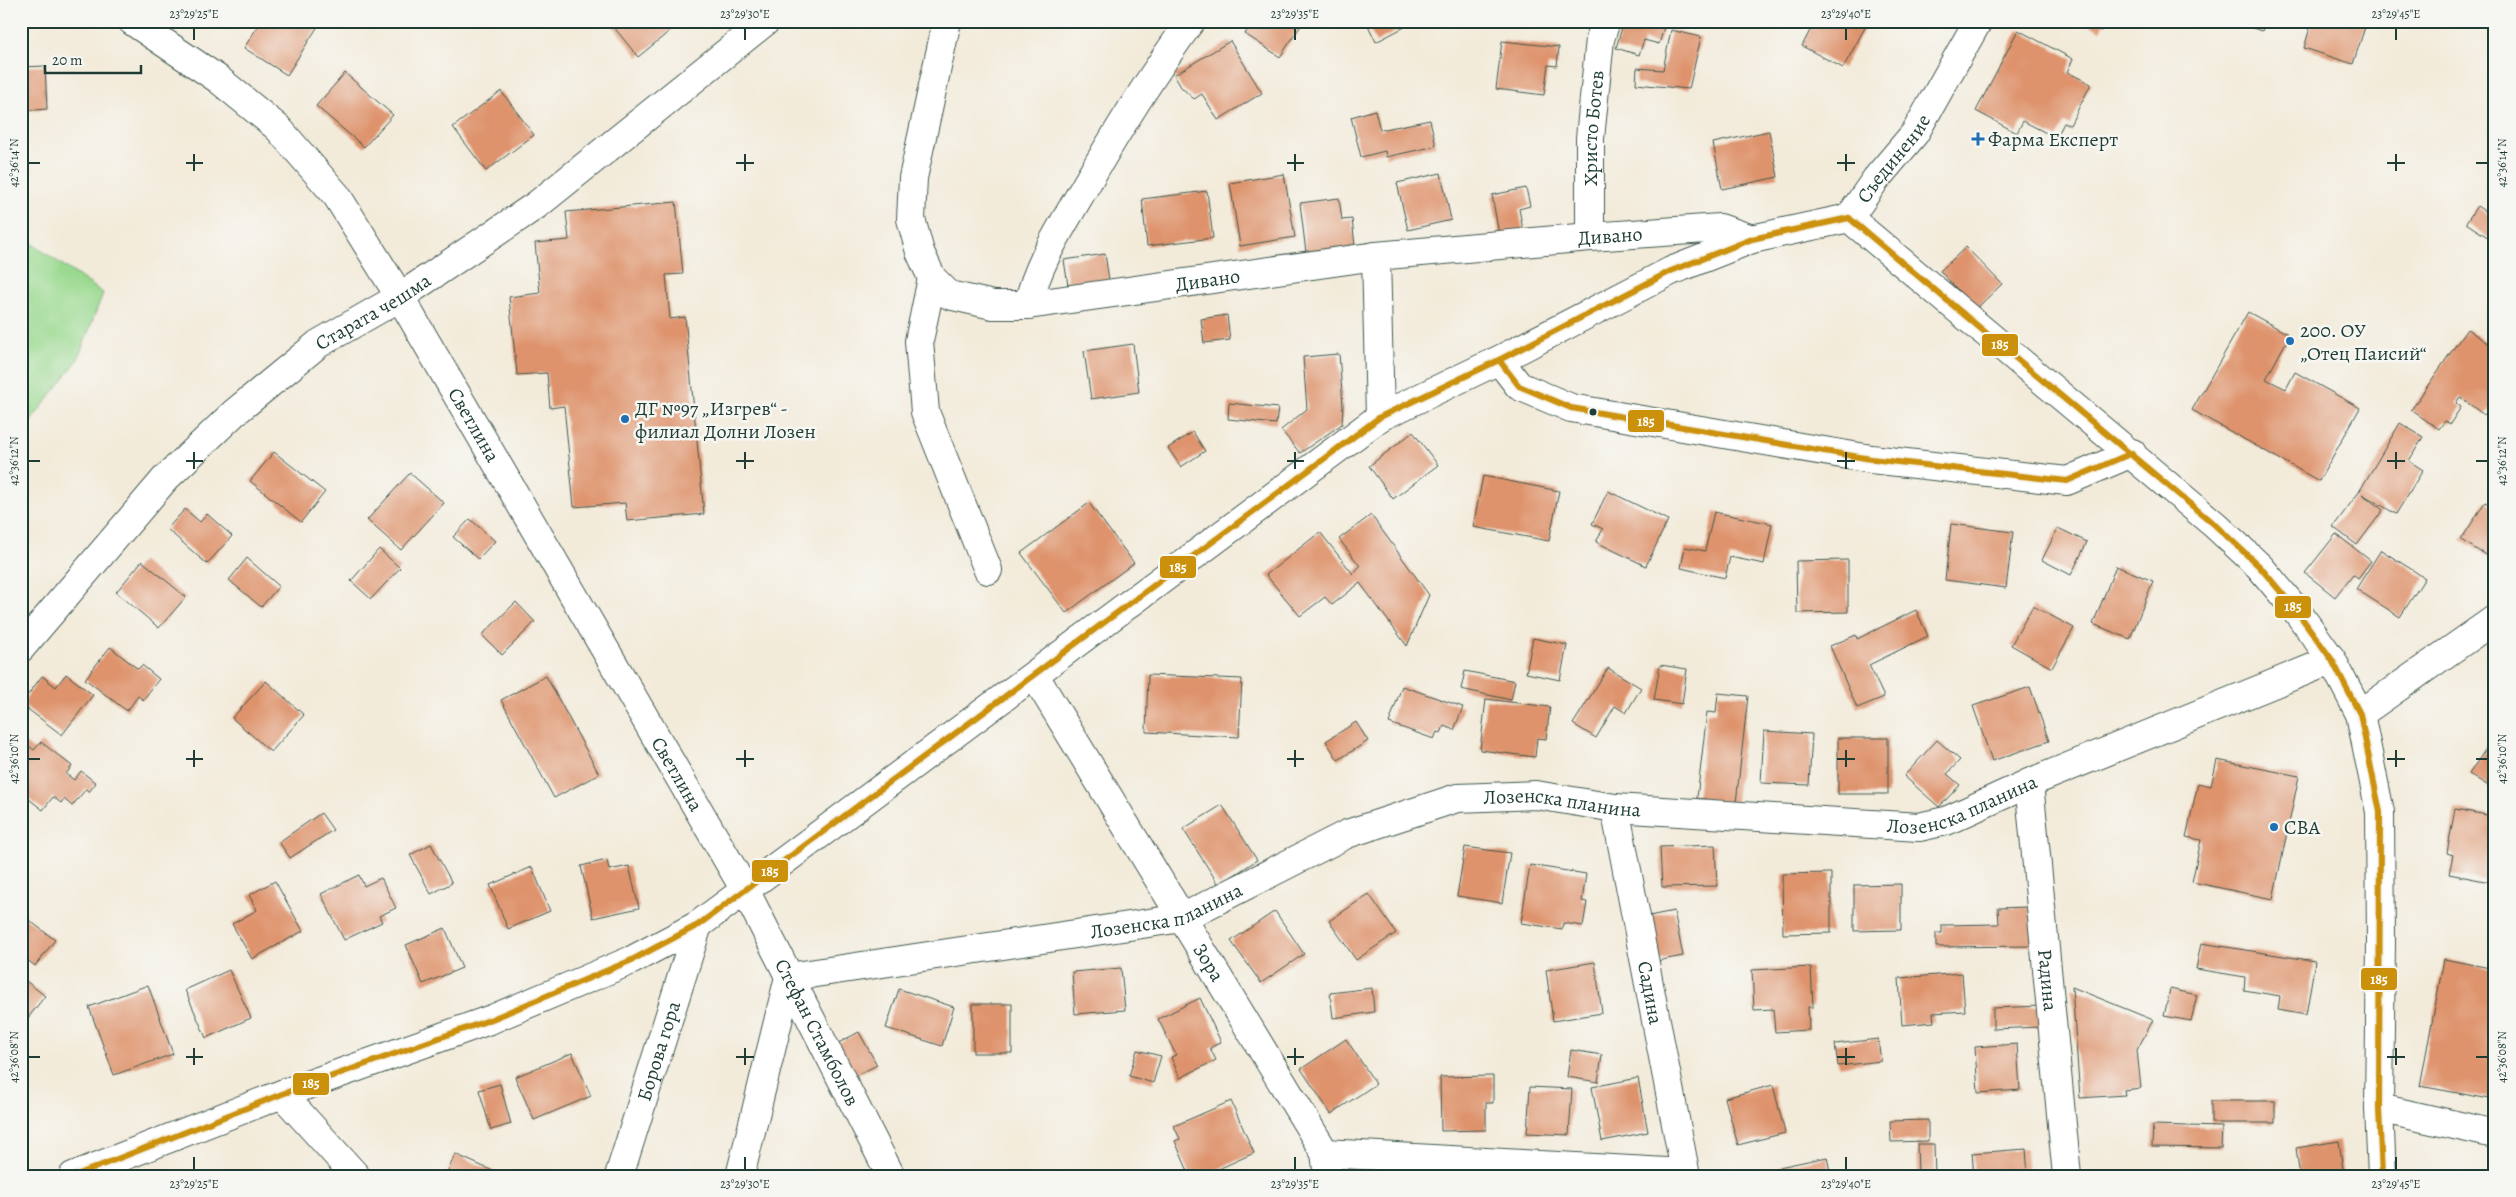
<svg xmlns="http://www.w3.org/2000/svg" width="2516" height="1197" viewBox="0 0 2516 1197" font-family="Alegreya,serif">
<rect width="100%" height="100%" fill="#f6f6f2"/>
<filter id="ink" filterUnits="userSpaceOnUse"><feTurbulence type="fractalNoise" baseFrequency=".02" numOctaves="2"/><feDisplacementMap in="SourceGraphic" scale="10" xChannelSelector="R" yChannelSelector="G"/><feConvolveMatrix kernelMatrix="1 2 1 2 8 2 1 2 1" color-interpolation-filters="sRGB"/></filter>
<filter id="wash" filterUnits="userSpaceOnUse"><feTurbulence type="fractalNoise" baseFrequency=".0096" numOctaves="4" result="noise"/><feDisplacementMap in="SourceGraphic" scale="20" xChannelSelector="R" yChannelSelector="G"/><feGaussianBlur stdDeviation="1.12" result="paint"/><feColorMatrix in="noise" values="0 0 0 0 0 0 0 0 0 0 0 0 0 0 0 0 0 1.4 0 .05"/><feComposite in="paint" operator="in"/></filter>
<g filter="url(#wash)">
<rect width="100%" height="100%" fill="#f3ebda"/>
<path fill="#9ad98f" stroke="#5c8b62" d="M21,236L103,293L77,361L27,426H21Z"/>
<g id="blocks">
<g fill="#de936c">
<path d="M261,21H310L318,26L287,75L244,48Z"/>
<path d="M609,21H672L676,26L638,57Z"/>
<path d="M1253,21H1304L1280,57L1245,34Z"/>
<path d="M1366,21H1416L1376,42Z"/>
<path d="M1624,21H1666L1659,44L1644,40L1639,55L1616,48Z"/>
<path d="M1815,21H1861L1867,24L1843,68L1802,46Z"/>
<path d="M2081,21H2106L2101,31Z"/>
<path d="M2230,21H2265L2262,31Z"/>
<path d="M2312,21H2367L2353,64L2304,48Z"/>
<path d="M1671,30L1701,37L1689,89L1636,84L1637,68L1663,70Z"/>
<path d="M2018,30L2073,59L2067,72L2091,84L2070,125L2064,123L2056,138L2023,121L2017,133L1976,111Z"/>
<path d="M1230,41L1262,93L1218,120L1202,94L1194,99L1181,87L1174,75Z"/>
<path d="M1502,41L1559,47L1557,66L1548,65L1544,95L1496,89Z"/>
<path d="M45,66L47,109L21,111V67Z"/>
<path d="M345,73L393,115L364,147L316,106Z"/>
<path d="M501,91L534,135L486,171L453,127Z"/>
<path d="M1375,110L1380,130L1430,120L1436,146L1386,157L1385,151L1361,157L1351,117Z"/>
<path d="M1769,131L1778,177L1722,189L1713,143Z"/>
<path d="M1441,173L1451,220L1408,230L1397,183Z"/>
<path d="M1284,174L1295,237L1240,246L1230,183Z"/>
<path d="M1526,188L1530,206L1519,209L1524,235L1500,240L1492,195Z"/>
<path d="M1207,191L1213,238L1147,246L1142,199Z"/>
<path d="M1339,198L1342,220L1352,219L1356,255L1307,261L1300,203Z"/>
<path d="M676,202L683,274L666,275L670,319L685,317L704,514L627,521L625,503L574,507L564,406L550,408L547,373L517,375L509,297L540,293L535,243L569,240L566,212Z"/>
<path d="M2477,206L2495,218V242L2466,223Z"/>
<path d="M1966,247L2002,284L1976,309L1940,271Z"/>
<path d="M1105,254L1110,286L1069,292L1064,260Z"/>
<path d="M2248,312L2290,335L2266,379L2286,389L2295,372L2360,408L2319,481L2192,410Z"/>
<path d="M1227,315L1230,340L1204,343L1201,319Z"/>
<path d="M2467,329L2495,348V413L2489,409L2484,415L2460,397L2456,403L2461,407L2450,424L2445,421L2439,429L2411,410Z"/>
<path d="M1133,344L1139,392L1091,399L1084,351Z"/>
<path d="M1339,354L1343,406L1342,424L1300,453L1281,430L1307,409L1303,357Z"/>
<path d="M1229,403L1278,408L1276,424L1228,419Z"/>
<path d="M2400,423L2423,437L2409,461L2423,470L2396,514L2362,494L2383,510L2357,545L2333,527L2359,492Z"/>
<path d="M1193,432L1205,451L1181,467L1168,448Z"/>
<path d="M1413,432L1438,465L1393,499L1369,466Z"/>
<path d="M274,452L325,492L301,522L250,481Z"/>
<path d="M410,473L444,503L401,550L367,520Z"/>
<path d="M1483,476L1559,491L1549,541L1473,527Z"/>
<path d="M1608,491L1668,520L1646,566L1596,542L1603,529L1592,524Z"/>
<path d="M2485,502L2495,507V561L2461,540Z"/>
<path d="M1089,503L1134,563L1066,613L1021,553Z"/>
<path d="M185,509L200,522L207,514L232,536L207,564L167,529Z"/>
<path d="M1714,512L1772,524L1764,564L1730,557L1725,578L1681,568L1685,547L1705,551Z"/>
<path d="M1371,515L1429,595L1407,646L1360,583L1332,605L1325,597L1300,616L1266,575L1320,532L1353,574L1360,566L1339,539Z"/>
<path d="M470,519L495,541L478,559L453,537Z"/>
<path d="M1951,524L2013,532L2006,588L1945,580Z"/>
<path d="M2058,528L2087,542L2071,575L2042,560Z"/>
<path d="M2336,534L2371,561L2358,578L2353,574L2335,597L2305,573Z"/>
<path d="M379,549L400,568L371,599L351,581Z"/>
<path d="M2381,550L2425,578L2400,617L2356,589Z"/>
<path d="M247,558L279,586L261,607L229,580Z"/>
<path d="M1848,560V612L1797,613L1796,561Z"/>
<path d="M142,561L186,597L159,628L116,592Z"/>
<path d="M2116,566L2153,581L2130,639L2093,624Z"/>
<path d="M516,602L535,622L502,655L482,635Z"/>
<path d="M2033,606L2074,628L2052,668L2011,645Z"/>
<path d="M1916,610L1928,636L1869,665L1884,697L1857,708L1830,646L1856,635L1857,639Z"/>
<path d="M1533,638L1567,645L1560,680L1526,673Z"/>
<path d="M110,647L138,669L142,665L159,679L143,700L138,696L127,711L85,679Z"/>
<path d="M1660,665L1687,669L1682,704L1654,700Z"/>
<path d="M1608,668L1641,688L1626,713L1615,706L1596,738L1573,724Z"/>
<path d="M1465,671L1515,681L1511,700L1461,689Z"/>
<path d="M66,674L93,695L62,735L21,704L42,676L56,687Z"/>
<path d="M1148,675L1242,679L1239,737L1146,732Z"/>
<path d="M546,676L599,774L554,798L501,700Z"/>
<path d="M266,681L304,715L271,752L232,718Z"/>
<path d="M1402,686L1463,707L1454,730L1444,726L1441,733L1437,732L1434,739L1389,723Z"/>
<path d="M2030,687L2049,741L1992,761L1973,706Z"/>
<path d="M1718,693L1748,696L1736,803L1697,798L1707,712L1716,713Z"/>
<path d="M1486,699L1550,707L1546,739L1537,738L1535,757L1480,750Z"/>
<path d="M1356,722L1368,741L1338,760L1326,741Z"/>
<path d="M1764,731L1812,734L1809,785L1761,783Z"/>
<path d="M2495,735V790L2469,774Z"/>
<rect x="1838" y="738" width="50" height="56"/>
<path d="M1937,740L1960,760L1947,774L1960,785L1939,807L1904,776Z"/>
<path d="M41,742L72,766L66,774L74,780L81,771L96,783L89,792L86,789L72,806L64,799L61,803L53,797L43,810L21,793V748L25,743L34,750Z"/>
<path d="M2217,760L2299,776L2273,899L2192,882L2201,840L2186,837L2198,783L2211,786Z"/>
<path d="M1222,805L1257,860L1219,885L1183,829Z"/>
<path d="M2455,809L2492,816L2489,827L2495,828V883L2449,874L2453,855L2447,853Z"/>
<path d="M321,813L333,830L290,858L279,842Z"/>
<path d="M431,844L452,883L431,894L410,855Z"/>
<path d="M1715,845L1717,886L1662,887L1660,847Z"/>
<path d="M1465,847L1510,853L1502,903L1457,896Z"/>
<path d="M607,860L609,870L629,866L639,908L593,918L581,866Z"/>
<path d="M1530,865L1586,874L1582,901L1587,902L1583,926L1563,923L1562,929L1521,923Z"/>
<path d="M532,867L550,911L508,929L490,885Z"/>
<path d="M1831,873V933L1783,934L1782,874Z"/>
<path d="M359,875L364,886L381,878L396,908L379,916L382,922L344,940L321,894Z"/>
<path d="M275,881L303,931L252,959L232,924L257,910L249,895Z"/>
<path d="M1901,884V930L1854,931V885Z"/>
<path d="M1369,894L1396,933L1356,960L1329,921Z"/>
<path d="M2029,907L2036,946L1936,947V933H1942V925L1999,924L1998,908Z"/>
<path d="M1275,911L1304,954L1261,983L1231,941Z"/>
<path d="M1674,911L1683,956L1657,961L1649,916Z"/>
<path d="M25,917L55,940L35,966L21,955V922Z"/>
<path d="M445,928L462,968L423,984L406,945Z"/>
<path d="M2201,943L2315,961L2306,1015L2278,1010L2280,996L2244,990L2245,977L2196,969Z"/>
<path d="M2444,959L2495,969V1100L2420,1086Z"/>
<path d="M1595,962L1602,1013L1553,1021L1546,970Z"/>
<path d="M1811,967L1813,1007H1808L1809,1030L1775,1032L1773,1009L1754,1010L1752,970Z"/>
<path d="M1121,968L1125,1010L1075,1014L1072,972Z"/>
<path d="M229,970L251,1018L206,1038L185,990Z"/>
<path d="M1962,973L1965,1011L1933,1013L1934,1022L1902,1025L1899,978Z"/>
<path d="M21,977L45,996L21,1027Z"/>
<path d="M148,985L173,1054L114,1075L89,1007Z"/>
<path d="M2072,987L2153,1020L2137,1050L2141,1088L2124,1090L2125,1095L2080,1098Z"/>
<path d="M1372,988L1374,1012L1333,1018L1330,993Z"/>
<path d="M899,989L954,1007L942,1046L886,1028Z"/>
<path d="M2170,989L2197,995L2191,1021L2164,1016Z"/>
<path d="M1200,998L1221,1042L1210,1048L1216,1060L1180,1078L1171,1057L1176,1055L1158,1019Z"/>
<rect x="973" y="1004" width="39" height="49"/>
<path d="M2040,1006L2041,1027L1993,1029V1008Z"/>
<path d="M859,1032L877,1065L849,1079L831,1047Z"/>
<path d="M1346,1039L1376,1084L1331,1114L1301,1069Z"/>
<path d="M1878,1039L1881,1061L1838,1066L1835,1044Z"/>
<path d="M2017,1044L2020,1090L1978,1093L1975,1047Z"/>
<path d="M1137,1050L1161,1056L1153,1083L1129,1076Z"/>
<path d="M1571,1050L1602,1055L1598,1082L1567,1077Z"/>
<path d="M572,1053L591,1096L534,1120L515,1077Z"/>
<path d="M1493,1076V1103H1486V1130L1441,1131L1440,1077Z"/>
<path d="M1638,1078L1648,1132L1602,1141L1592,1087Z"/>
<path d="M500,1084L511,1124L491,1130L479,1090Z"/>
<path d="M1773,1085L1785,1133L1738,1145L1725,1098Z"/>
<path d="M1530,1087L1572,1089L1569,1135L1527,1133Z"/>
<path d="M1231,1101L1254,1153L1203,1176H1190L1175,1141L1180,1139L1174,1126Z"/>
<rect x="2211" y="1101" width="64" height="22"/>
<path d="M1928,1120V1141L1891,1142L1890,1121Z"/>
<path d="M2153,1125L2222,1127L2221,1148L2152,1147Z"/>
<path d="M2339,1141L2344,1176H2300L2296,1148Z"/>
<path d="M1917,1144H1934L1935,1176H1918Z"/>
<path d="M2026,1149L2028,1176H1974L1972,1153Z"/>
<path d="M455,1154L495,1172L493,1176H446Z"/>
<path d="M1827,1157L1831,1176H1781L1779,1167Z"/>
</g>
</g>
</g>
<g filter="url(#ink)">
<use href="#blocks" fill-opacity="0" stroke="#3f574d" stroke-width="1"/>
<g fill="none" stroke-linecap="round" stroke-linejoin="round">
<g stroke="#3f574d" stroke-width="30">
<g id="minor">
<path id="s1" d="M132,21L218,79L278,128L337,196L400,297L745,890L891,1176"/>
<path id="s2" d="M947,21L913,178L911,219L920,252L932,278L949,295L993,305H1028L1376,256L1590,237L1720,228L1752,239"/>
<path d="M1849,218L2215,525L2260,567L2296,610L2332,660L2360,714L2380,812L2381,942L2379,1108L2382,1176"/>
<path id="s3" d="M1590,237V138L1600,39L1606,21"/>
<path d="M1376,256L1380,417"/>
<path d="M932,278L919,341L925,412L988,570"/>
<path d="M1028,305C1037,265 1059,231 1080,195C1114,136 1150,77 1191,21"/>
<path d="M1499,360L1519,386L1571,408L1871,459L2067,481L2132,453"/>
<path id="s4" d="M21,648L165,479L234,413L318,344L400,297L538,204L766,21"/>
<path id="s5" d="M1035,676L1325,1153L1328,1176"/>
<path d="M2360,714L2495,619"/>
<path id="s6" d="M2029,783L2067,1176"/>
<path id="s7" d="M1615,808L1686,1176"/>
<path d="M282,1094L356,1176"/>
<path d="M2379,1108L2495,1134"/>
<path d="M1325,1153L1685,1173"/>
<path id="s8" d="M73,1176L282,1094L492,1019L632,960L698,925L1380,417L1499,360L1671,271L1752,239L1849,218L1876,179L1915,133L1978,21"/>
<path id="s9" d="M619,1176L698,925"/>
<path id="s10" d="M740,1176L789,977L1182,918L1347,834L1457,798L1536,795L1615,808L1919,827L1946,821L2029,783L2332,660"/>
</g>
</g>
<use href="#minor" stroke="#fff" stroke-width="28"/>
<g stroke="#f6f6f2" stroke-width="10">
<g id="bus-1">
<path d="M1849,218L2215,525L2260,567L2296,610L2332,660L2360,714L2380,812L2379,1108L2382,1176"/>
<path d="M1499,360L1519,386L1571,408L1871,459L2067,481L2132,453"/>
<path d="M74,1176L282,1094L492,1019L632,960L698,925L1380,417L1499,360L1671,271L1752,239L1849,218"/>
</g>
</g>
<use href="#bus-1" stroke="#cc910a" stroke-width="6"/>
</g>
</g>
<path fill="none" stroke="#1f3d34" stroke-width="2" d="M194,28V40M745,28V40M1295,28V40M1846,28V40M2396,28V40M194,154V171M745,154V171M1295,154V171M1846,154V171M2396,154V171M28,163H40M186,163H203M736,163H754M1287,163H1304M1837,163H1855M2387,163H2405M2476,163H2488M194,452V469M745,452V469M1295,452V469M1846,452V469M2396,452V469M28,461H40M186,461H203M736,461H754M1287,461H1304M1837,461H1855M2387,461H2405M2476,461H2488M194,750V767M745,750V767M1295,750V767M1846,750V767M2396,750V767M28,759H40M186,759H203M736,759H754M1287,759H1304M1837,759H1855M2387,759H2405M2476,759H2488M194,1048V1065M745,1048V1065M1295,1048V1065M1846,1048V1065M2396,1048V1065M28,1057H40M186,1057H203M736,1057H754M1287,1057H1304M1837,1057H1855M2387,1057H2405M2476,1057H2488M194,1157V1170M745,1157V1170M1295,1157V1170M1846,1157V1170M2396,1157V1170"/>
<g fill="#1f6fb2" stroke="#f6f6f2" stroke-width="2">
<path d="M1975.5 131.5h5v5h5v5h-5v5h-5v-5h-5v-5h5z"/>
<circle cx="2290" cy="341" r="5"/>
<circle cx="625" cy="419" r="5"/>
<circle cx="2274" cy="827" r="5"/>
</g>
<circle fill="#1f3d34" stroke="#f6f6f2" stroke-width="2" cx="1593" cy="412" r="4.5"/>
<g text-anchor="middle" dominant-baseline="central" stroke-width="5" stroke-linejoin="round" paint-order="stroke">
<g font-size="20" fill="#1f3d34" stroke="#f6f6f2">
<text stroke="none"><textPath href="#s3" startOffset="109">Христо Ботев</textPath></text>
<text stroke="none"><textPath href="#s8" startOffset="2111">Съединение</textPath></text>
<text stroke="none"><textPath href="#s2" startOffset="955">Дивано</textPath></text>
<text stroke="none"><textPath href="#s2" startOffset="550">Дивано</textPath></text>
<text stroke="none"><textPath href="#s4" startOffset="490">Старата чешма</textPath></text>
<text stroke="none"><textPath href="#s1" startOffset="538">Светлина</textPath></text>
<text stroke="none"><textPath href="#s1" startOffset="942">Светлина</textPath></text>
<text stroke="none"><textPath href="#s10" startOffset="1414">Лозенска планина</textPath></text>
<text stroke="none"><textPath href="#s10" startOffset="1009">Лозенска планина</textPath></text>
<text stroke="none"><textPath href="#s10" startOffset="589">Лозенска планина</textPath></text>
<text stroke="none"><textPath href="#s5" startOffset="335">Зора</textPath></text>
<text stroke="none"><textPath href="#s6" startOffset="198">Радина</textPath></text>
<text stroke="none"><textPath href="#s7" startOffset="188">Садина</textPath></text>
<text stroke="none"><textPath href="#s1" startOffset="1236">Стефан Стамболов</textPath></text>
<text stroke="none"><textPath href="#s9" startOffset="131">Борова гора</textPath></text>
</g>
<g font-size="20" fill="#1f3d34" stroke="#f6f6f2" text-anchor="start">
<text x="1988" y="139">Фарма Експерт</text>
<text x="2300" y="330">200. ОУ<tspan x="2300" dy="23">„Отец Паисий“</tspan></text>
<text x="635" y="408">ДГ №97 „Изгрев“ -<tspan x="635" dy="23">филиал Долни Лозен</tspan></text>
<text x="2284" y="827">CBA</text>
</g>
</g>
<g stroke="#f6f6f2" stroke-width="2">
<rect x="1981" y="333" width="38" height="24" rx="5" fill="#cc910a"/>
<rect x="1627" y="409" width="38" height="24" rx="5" fill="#cc910a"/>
<rect x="1159" y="555" width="38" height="24" rx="5" fill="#cc910a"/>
<rect x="2274" y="595" width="38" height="24" rx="5" fill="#cc910a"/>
<rect x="751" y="859" width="38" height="24" rx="5" fill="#cc910a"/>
<rect x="2360" y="967" width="38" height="24" rx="5" fill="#cc910a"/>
<rect x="292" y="1072" width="38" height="24" rx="5" fill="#cc910a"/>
</g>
<g font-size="14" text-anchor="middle" font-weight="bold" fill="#fff">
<text x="2000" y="349">185</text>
<text x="1646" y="426">185</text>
<text x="1178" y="572">185</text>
<text x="2293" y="611">185</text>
<text x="770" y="876">185</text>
<text x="2379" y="984">185</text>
<text x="311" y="1088">185</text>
</g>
<rect width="2516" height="1197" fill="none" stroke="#f6f6f2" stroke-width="55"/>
<path d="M45 65v8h96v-8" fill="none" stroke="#1f3d34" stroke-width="2.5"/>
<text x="52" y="65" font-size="15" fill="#1f3d34" stroke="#f6f6f2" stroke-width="4" paint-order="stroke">20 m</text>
<rect x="28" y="28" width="2460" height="1142" fill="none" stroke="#1f3d34" stroke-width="2"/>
<g font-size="12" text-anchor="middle" fill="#1f3d34">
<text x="194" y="18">23°29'25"E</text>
<text x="745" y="18">23°29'30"E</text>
<text x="1295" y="18">23°29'35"E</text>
<text x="1846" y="18">23°29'40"E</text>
<text x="2396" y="18">23°29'45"E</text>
<text transform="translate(14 163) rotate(-90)" y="4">42°36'14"N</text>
<text transform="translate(2502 163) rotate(-90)" y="4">42°36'14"N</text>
<text transform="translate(14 461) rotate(-90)" y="4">42°36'12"N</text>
<text transform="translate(2502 461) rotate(-90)" y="4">42°36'12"N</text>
<text transform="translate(14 759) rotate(-90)" y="4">42°36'10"N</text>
<text transform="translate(2502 759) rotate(-90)" y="4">42°36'10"N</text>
<text transform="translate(14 1057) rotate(-90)" y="4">42°36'08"N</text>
<text transform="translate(2502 1057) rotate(-90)" y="4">42°36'08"N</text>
<text x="194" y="1188">23°29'25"E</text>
<text x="745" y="1188">23°29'30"E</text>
<text x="1295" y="1188">23°29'35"E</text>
<text x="1846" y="1188">23°29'40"E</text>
<text x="2396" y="1188">23°29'45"E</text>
</g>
</svg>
